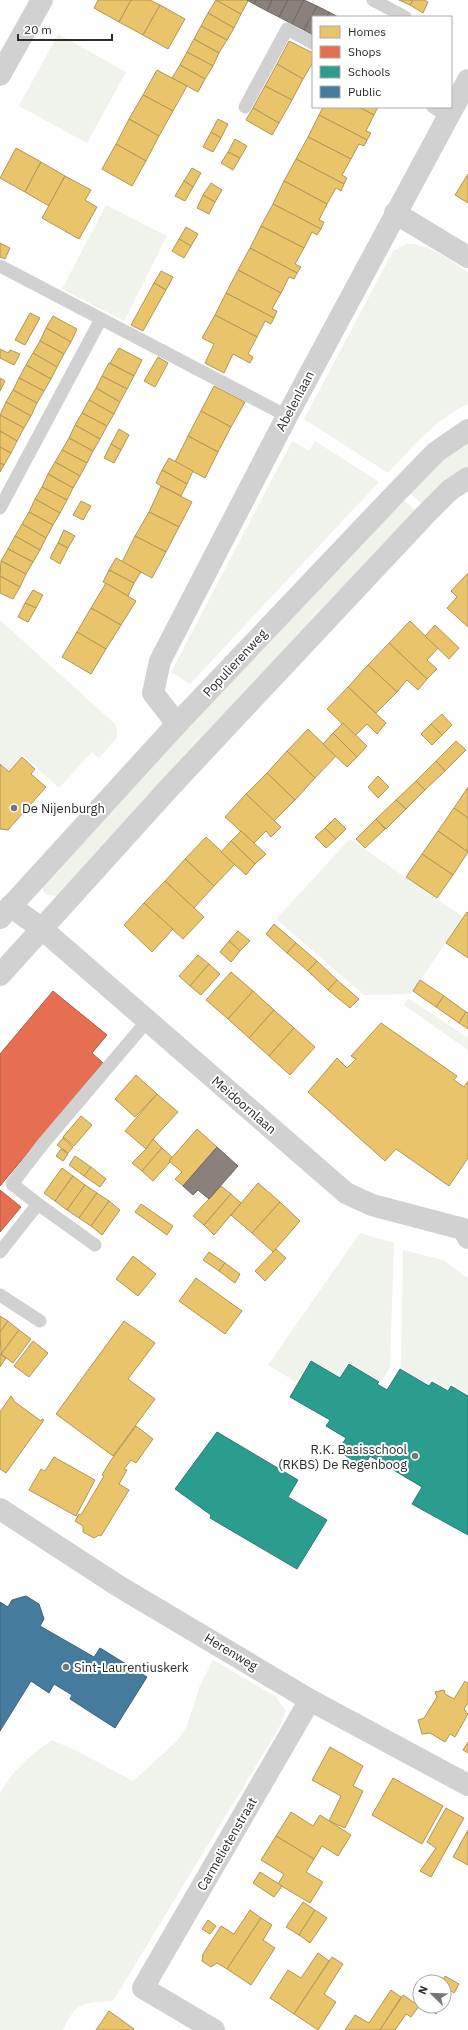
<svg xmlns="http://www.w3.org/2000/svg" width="468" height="2030" viewBox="0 0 468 2030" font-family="'IBM Plex Sans',sans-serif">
<rect width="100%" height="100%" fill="#fff"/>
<g fill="#f0f3eb">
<path d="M58,34L126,72L87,143L19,106Z"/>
<path d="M106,205L167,236L124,321L62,289Z"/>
<path d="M407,244C430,243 450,261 468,272V404C436,419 412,447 388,473L304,419L393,251Z"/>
<path d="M292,441L309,451L315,441L379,482L190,684L171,672Z"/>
<path d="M468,442V467L456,474L422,504L410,493L444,458Z"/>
<path d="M403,499L416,511L57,896L47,895L43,891V886L114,807Z"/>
<path d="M0,620L116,725L117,738L99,758L92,752L59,788L23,755L9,771L0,763Z"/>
<path d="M350,839L463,917L411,994L364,995L276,919Z"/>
<path d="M408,998L468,1038V1050L404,1005Z"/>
<path d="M360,1233L394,1243L390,1367L381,1382L348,1362L340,1377L310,1360L296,1382L268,1365Z"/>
<path d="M403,1250L443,1260L468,1278V1394L451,1383L447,1389L431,1379L428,1384L401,1368Z"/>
<path d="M213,1660L275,1696L286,1711L279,1728L113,2001C82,2003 77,2001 63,2030H0V1793C15,1768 28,1757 52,1740L75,1750L133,1781L177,1741L187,1726L200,1685Z"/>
</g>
<g fill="#e9c46a" stroke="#b09657">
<path d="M98,0H131L119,22L94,8Z"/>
<path d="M131,0H150L160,5L143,35L119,22Z"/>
<path d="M216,0L241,14L234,28L208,13Z"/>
<path d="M216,0H247L248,1L241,14Z"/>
<path d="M399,0H413L410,5Z"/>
<path d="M413,0H424L428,2L423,13L410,5Z"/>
<path d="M160,5L185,19L168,49L143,35Z"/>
<path d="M208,13L234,28L227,40L201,26Z"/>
<path d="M201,26L227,40L219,53L194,39Z"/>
<path d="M194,39L219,53L213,66L187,52Z"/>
<path d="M289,41L313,53V62L303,79L277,64Z"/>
<path d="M187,52L213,66L205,79L180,65Z"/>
<path d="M277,64L303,79L292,100L265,86Z"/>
<path d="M180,65L205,79L198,92L172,78Z"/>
<path d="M157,70L187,86L173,111L143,95Z"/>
<path d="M265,86L292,100L279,123L253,108Z"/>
<path d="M143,95L173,111L159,136L129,119Z"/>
<path d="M323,107H359L374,115L366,131L371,133L367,140L319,115Z"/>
<path d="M359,107H378L374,115Z"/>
<path d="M253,108L279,123L272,135L246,120Z"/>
<path d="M319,115L367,140L364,146L359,144L351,159L308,137Z"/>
<path d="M129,119L159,136L146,161L116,144Z"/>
<path d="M218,119L228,124L221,138L211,132Z"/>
<path d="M211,132L221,138L213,152L203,147Z"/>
<path d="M308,137L351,159L342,175L347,178L344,184L296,159Z"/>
<path d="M235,139L247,146L240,158L228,152Z"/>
<path d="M116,144L146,161L132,186L102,169Z"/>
<path d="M16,148L41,162L25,192L0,178Z"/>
<path d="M228,152L240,158L233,170L221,163Z"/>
<path d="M296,159L344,184L341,191L336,188L327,204L284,181Z"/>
<path d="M41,162L65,176L49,206L25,192Z"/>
<path d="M192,168L201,173L193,187L184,181Z"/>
<path d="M468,174V203L455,195Z"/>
<path d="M65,176L91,190L85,200L97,207L79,239L42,218Z"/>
<path d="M184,181L193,187L185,201L175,196Z"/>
<path d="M284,181L327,204L319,220L324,222L321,229L273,204Z"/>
<path d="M211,183L222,190L215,202L203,195Z"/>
<path d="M203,195L215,202L209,214L197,208Z"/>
<path d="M273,204L321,229L317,235L312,232L304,248L261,226Z"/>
<path d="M261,226L304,248L295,264L301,267L297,273L250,248Z"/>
<path d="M186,227L198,234L191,246L179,239Z"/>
<path d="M179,239L191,246L184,258L172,251Z"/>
<path d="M0,243L10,248L5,259L0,257Z"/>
<path d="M250,248L297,273L294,279L289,277L281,293L238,270Z"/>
<path d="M238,270L281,293L272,309L277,311L274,318L226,293Z"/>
<path d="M161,271L173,277L166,290L154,283Z"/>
<path d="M154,283L166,290L143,331L131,325Z"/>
<path d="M226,293L274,318L271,324L265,321L257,337L215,315Z"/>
<path d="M30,313L40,318L25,345L15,340Z"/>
<path d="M215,315L257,337L248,354L253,357L250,363L233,354L224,373L205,363L214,344L202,338Z"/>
<path d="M53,316L77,329L71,342L46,328Z"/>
<path d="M46,328L71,342L64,354L40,341Z"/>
<path d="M40,341L64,354L57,367L33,353Z"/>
<path d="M119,348L142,360L134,376L110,363Z"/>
<path d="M0,349L8,353L10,350L20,354L14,365L0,358Z"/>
<path d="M33,353L57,367L51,379L26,365Z"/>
<path d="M158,357L168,363L155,387L144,381Z"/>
<path d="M109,363L134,376L127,389L102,376Z"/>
<path d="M26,365L51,379L44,391L19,378Z"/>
<path d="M102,376L127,389L120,402L96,388Z"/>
<path d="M0,378L5,381L0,391Z"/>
<path d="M19,378L44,391L37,403L13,390Z"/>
<path d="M214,386L245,402L231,427L201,411Z"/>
<path d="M96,388L120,402L114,414L89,400Z"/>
<path d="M13,390L37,403L31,416L6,402Z"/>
<path d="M89,400L114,414L107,426L82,413Z"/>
<path d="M6,402L31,416L24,428L0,415Z"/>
<path d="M201,411L231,427L218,452L188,436Z"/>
<path d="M82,413L107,426L100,439L75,425Z"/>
<path d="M0,415L24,428L17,441L0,431Z"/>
<path d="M75,425L100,439L93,451L69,438Z"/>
<path d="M119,429L129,435L121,450L111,444Z"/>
<path d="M0,431L17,441L11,453L0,447Z"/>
<path d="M188,436L218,452L205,478L175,462Z"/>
<path d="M69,438L93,451L87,463L62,450Z"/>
<path d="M111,444L121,450L114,463L104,458Z"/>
<path d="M0,447L11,453L4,465L0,463Z"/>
<path d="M62,450L87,463L80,476L55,462Z"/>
<path d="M169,458L193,471L187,484L162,470Z"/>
<path d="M55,462L80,476L73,488L48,474Z"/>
<path d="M0,463L4,465L0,472Z"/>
<path d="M162,470L187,484L181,496L156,483Z"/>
<path d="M48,474L73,488L67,500L42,487Z"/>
<path d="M161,486L192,502L179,527L149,512Z"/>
<path d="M42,487L67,500L60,513L35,499Z"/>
<path d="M35,499L60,513L53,525L29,512Z"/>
<path d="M81,501L91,506L83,520L73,515Z"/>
<path d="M29,512L53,525L46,538L22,524Z"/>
<path d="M149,512L179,527L166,552L135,536Z"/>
<path d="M22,524L46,538L40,550L15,536Z"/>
<path d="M64,530L75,536L68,548L58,543Z"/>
<path d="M15,536L40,550L33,562L8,549Z"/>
<path d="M135,536L166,552L152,578L122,562Z"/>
<path d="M58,543L68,548L60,564L50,558Z"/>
<path d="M8,549L33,562L26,574L1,561Z"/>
<path d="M116,558L141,572L134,583L109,570Z"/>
<path d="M1,561L26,574L20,587L0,576Z"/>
<path d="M109,570L134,583L128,596L103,582Z"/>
<path d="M468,573V627L447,608L457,597L451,591Z"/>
<path d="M0,576L20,587L13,599L0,593Z"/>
<path d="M106,583L136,601L121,625L91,608Z"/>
<path d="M33,590L43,595L36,608L25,603Z"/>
<path d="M25,603L36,608L28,622L18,617Z"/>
<path d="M91,608L121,625L106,649L77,632Z"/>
<path d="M410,621L438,648L427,660L437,669L427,679L389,643Z"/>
<path d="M435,625L459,648L449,659L425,636Z"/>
<path d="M77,632L106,649L91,674L62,657Z"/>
<path d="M389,643L427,679L418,690L407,680L397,692L368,665Z"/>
<path d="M368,665L397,692L376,713L348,687Z"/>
<path d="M348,687L386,723L377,734L367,724L355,736L327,709Z"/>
<path d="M442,714L452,725L442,735L431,724Z"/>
<path d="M343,723L367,746L357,757L333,733Z"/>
<path d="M431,724L442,735L432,745L421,734Z"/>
<path d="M308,729L336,756L315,778L287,751Z"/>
<path d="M333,733L357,757L347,767L323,744Z"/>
<path d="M456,741L466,750L445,771L436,761Z"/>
<path d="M287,751L315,778L295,800L267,773Z"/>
<path d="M22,757L35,769L31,774L46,787L8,830L0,829V764L9,772Z"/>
<path d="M436,761L445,771L425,790L416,781Z"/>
<path d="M267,773L295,800L274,821L246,794Z"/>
<path d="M378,776L389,787L378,798L368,787Z"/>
<path d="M416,781L425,790L406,809L396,800Z"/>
<path d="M468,787V818L454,808Z"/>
<path d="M246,794L281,827L271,837L266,831L254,843L225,817Z"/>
<path d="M396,800L406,809L386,829L376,819Z"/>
<path d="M454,808L468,818V852L438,831Z"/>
<path d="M335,818L346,829L336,839L325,828Z"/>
<path d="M376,819L385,829L365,848L356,839Z"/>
<path d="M325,828L336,839L326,848L315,837Z"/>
<path d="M241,831L266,854L255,864L231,841Z"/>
<path d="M438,831L468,852L453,875L422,854Z"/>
<path d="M206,837L235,864L214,886L185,859Z"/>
<path d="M231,841L255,864L246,875L221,852Z"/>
<path d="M422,854L453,875L437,898L406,877Z"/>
<path d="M185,859L214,886L194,908L165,881Z"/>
<path d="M165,881L204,917L183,939L144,903Z"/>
<path d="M144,903L173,929L152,952L124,925Z"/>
<path d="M467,912L468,913V958L446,943Z"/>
<path d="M274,924L296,943L287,953L266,934Z"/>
<path d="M238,931L250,941L240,951L229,941Z"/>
<path d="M229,941L240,951L231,962L220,952Z"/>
<path d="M296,943L317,961L308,971L287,953Z"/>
<path d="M198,955L209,964L190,986L179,976Z"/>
<path d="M317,961L337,980L328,990L308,971Z"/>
<path d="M209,964L220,974L201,995L190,986Z"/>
<path d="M231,972L253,991L228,1019L206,1000Z"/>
<path d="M337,980L359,999L350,1008L328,990Z"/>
<path d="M420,980L444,996L436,1007L413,991Z"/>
<path d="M253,991L274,1010L249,1038L228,1019Z"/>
<path d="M444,996L466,1012L459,1023L436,1007Z"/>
<path d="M274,1010L294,1028L269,1056L249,1038Z"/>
<path d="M466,1012L468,1013V1029L459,1023Z"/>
<path d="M381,1023L457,1076L454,1080L464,1087L468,1081V1158L449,1186L396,1149L385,1161L308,1092L337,1058L347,1068L356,1059L351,1056Z"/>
<path d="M294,1028L315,1047L290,1075L269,1056Z"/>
<path d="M136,1075L157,1094L135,1117L115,1099Z"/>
<path d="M157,1094L178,1112L153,1139L146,1149L125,1131Z"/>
<path d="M81,1116L92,1125L74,1146L63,1137Z"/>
<path d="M197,1129L217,1147L183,1186L175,1179L182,1172L169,1161Z"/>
<path d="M63,1138L73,1147L68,1153L57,1145Z"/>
<path d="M153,1139L162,1148L142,1171L132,1163L146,1149Z"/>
<path d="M162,1148L172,1157L169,1161L170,1162L153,1181L142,1171Z"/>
<path d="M61,1149L68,1154L63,1161L56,1156Z"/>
<path d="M75,1156L91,1167L84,1176L69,1165Z"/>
<path d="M91,1167L106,1179L100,1187L84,1176Z"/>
<path d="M62,1168L73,1176L55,1201L44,1193Z"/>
<path d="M73,1176L85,1185L67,1210L55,1201Z"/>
<path d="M258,1183L280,1202L252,1233L231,1215Z"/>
<path d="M85,1185L97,1193L79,1218L67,1210Z"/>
<path d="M221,1186L231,1194L204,1225L193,1216Z"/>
<path d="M97,1193L109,1201L91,1226L79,1218Z"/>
<path d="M231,1194L241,1203L214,1235L204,1225Z"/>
<path d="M109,1201L120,1210L102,1235L91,1226Z"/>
<path d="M280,1202L300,1221L273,1252L252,1233Z"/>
<path d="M141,1204L173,1226L167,1235L135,1212Z"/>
<path d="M276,1249L286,1258L265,1281L255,1271Z"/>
<path d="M209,1252L225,1263L219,1271L203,1260Z"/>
<path d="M133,1256L156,1274L138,1296L116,1279Z"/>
<path d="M225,1263L240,1274L235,1283L219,1271Z"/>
<path d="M196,1278L242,1311L225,1334L179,1301Z"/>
<path d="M0,1316L8,1321L0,1332Z"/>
<path d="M8,1321L19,1330L1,1354L0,1332Z"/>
<path d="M124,1321L155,1343L128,1379L155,1399L113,1456L56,1414Z"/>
<path d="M19,1330L31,1339L13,1363L1,1354Z"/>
<path d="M33,1341L48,1353L29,1377L14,1366Z"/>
<path d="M0,1354L6,1358L0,1367Z"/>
<path d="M11,1396L15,1402L41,1421L42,1419L44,1420L6,1473L0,1469V1412Z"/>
<path d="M136,1426L153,1439L136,1463L131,1460L124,1469L127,1470L119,1484L129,1490L101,1536L99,1535L94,1538L83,1532V1526L75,1521L79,1514L81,1515L104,1476L102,1475L111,1460Z"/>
<path d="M54,1457L95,1480L76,1516L29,1490L41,1469L45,1471Z"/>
<path d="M465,1681L468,1683V1703L464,1709L468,1714L455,1737L450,1734L445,1742L430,1733L422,1734L418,1720L424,1718L437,1697L435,1692L444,1690L445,1694L454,1699Z"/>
<path d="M468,1742V1753L463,1750Z"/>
<path d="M330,1747L363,1766L353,1786L363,1791L345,1828L329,1821L341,1796L312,1780Z"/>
<path d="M393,1778L443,1806L422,1844L372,1815Z"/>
<path d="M446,1808L464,1818L431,1877L420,1871L436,1848L427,1842Z"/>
<path d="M291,1812L313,1826L320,1815L351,1835L338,1856L322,1846L314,1859L276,1836Z"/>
<path d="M468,1830V1865L453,1857Z"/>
<path d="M276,1836L314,1859L306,1872L323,1882L310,1903L278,1884L284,1874L261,1860Z"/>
<path d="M260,1872L282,1886L274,1897L253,1883Z"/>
<path d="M303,1902L315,1910L299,1935L286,1927Z"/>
<path d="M250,1910L261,1918L227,1969L217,1963L211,1967L202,1961L203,1954L221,1926L234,1934Z"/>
<path d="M315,1910L327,1918L310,1943L299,1935Z"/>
<path d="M261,1918L272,1925L263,1940L275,1948L251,1985L227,1969Z"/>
<path d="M208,1920L216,1926L210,1934L202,1929Z"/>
<path d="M318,1953L329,1961L294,2014L270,1998L288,1970L301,1978Z"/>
<path d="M332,1957L343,1964L324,1994L336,2002L318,2030L294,2014Z"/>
<path d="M445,1976L459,1984L454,1993L444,1987V1982H442Z"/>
<path d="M444,1989L450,1992L444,2001Z"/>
<path d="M391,1990L401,1997L380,2030H345L355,2015L369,2023Z"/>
<path d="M403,1995L419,2006L411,2017L406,2014L395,2030H380Z"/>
<path d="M424,2006H441L436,2014Z"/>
<path d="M109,2011L134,2029L133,2030H96Z"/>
</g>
<g fill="#e76f51" stroke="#af5b46">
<path d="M53,991L107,1035L92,1053L103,1063L0,1186V1054Z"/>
<path d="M0,1190L21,1207L0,1232Z"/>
</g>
<g fill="#2a9d8f" stroke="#2b7b71">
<path d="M311,1361L340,1378L349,1364L379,1382L377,1384L387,1390L400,1369L429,1386L432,1382L448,1391L451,1386L468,1396V1535L412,1504L422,1487L370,1456L364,1467L338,1451L346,1438L326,1426L330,1420L290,1397Z"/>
<path d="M217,1432L298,1480L288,1497L327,1520L297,1569L210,1518L211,1515L175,1489Z"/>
</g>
<path fill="#457b9d" stroke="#3e637b" d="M26,1596L39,1604L44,1619L40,1626L94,1657L100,1648L147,1677L115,1728L70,1699L72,1695L54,1684L49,1693L31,1681L0,1731V1602L8,1607L12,1600Z"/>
<g fill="#8a817c" stroke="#6e6864">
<path d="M247,0H256L254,4Z"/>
<path d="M256,0H272L267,11L254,4Z"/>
<path d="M272,0H288L279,17L267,11Z"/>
<path d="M288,0H304L292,24L279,17Z"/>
<path d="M304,0L317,6L304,30L292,24Z"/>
<path d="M317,6L329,12L327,17H313V35L304,30Z"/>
<path d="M329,12L338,17H327Z"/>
<path d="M217,1147L238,1166L209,1199L198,1190L193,1195L183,1186Z"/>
</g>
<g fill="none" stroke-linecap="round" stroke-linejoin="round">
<g stroke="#d1d1d1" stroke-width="13">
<path d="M373,0L405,17"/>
<path d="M245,107L287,29L313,43"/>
<path d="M433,107L449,116"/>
<path d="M0,266L287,416"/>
<path d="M0,508L101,319"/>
<path d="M38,1204L95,1245"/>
<path d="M0,1252L38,1204L12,1184L42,1145L147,1021"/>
<path d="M0,1295L40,1321"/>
</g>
<g stroke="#d1d1d1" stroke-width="22">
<path d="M0,75L42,0"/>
<path d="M395,213L468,257"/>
<path d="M177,724L153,693L160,661L287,416L468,80"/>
<path d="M41,928L346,1193L372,1205L463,1229L468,1238"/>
<path d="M0,1509L120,1587L310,1700L468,1785"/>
<path d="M214,2030L143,1988L310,1700"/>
</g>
<g stroke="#d1d1d1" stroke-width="22">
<path d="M10,906L41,928"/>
<path d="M0,918L177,724L399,490L436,452L468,430"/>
<path d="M0,975L170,787L426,514L450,490L468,478"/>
</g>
</g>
<g fill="#767676" stroke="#fff" stroke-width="1.5">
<circle cx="14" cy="808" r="4"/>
<circle cx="415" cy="1456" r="4"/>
<circle cx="66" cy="1667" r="4"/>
</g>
<g text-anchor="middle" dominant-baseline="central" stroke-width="4" stroke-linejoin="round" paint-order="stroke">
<g font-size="13" fill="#2c2c2c" stroke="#fff">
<text transform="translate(295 401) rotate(-62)">Abelenlaan</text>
<text transform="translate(235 663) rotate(-47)">Populierenweg</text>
<text transform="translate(244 1105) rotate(41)">Meidoornlaan</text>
<text transform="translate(231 1652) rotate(31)">Herenweg</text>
<text transform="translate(227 1844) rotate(-60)">Carmelietenstraat</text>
</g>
<g font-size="13" fill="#2c2c2c" stroke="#fff" text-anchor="start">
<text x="22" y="808">De Nijenburgh</text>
<text x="407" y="1449" text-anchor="end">R.K. Basisschool<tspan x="407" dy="15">(RKBS) De Regenboog</tspan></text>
<text x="74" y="1667">Sint-Laurentiuskerk</text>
</g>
</g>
<rect x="312" y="16" width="140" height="92" fill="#ffffff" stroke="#ababab"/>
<rect x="320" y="26" width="20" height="12" fill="#e9c46a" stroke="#ababab"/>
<text x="348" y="36" font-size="12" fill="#2c2c2c">Homes</text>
<rect x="320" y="46" width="20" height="12" fill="#e76f51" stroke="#ababab"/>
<text x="348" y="56" font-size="12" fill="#2c2c2c">Shops</text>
<rect x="320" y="66" width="20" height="12" fill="#2a9d8f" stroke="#ababab"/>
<text x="348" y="76" font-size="12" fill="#2c2c2c">Schools</text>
<rect x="320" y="86" width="20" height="12" fill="#457b9d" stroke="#ababab"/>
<text x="348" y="96" font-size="12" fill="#2c2c2c">Public</text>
<g transform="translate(432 1994) rotate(293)"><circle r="19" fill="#ffffff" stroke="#ababab"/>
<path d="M0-3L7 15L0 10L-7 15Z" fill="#767676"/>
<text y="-6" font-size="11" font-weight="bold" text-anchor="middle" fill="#2c2c2c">N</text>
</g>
<path d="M18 34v6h94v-6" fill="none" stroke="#2c2c2c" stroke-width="2"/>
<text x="24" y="34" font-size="12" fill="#2c2c2c" stroke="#ffffff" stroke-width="3" paint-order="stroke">20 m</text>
</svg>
